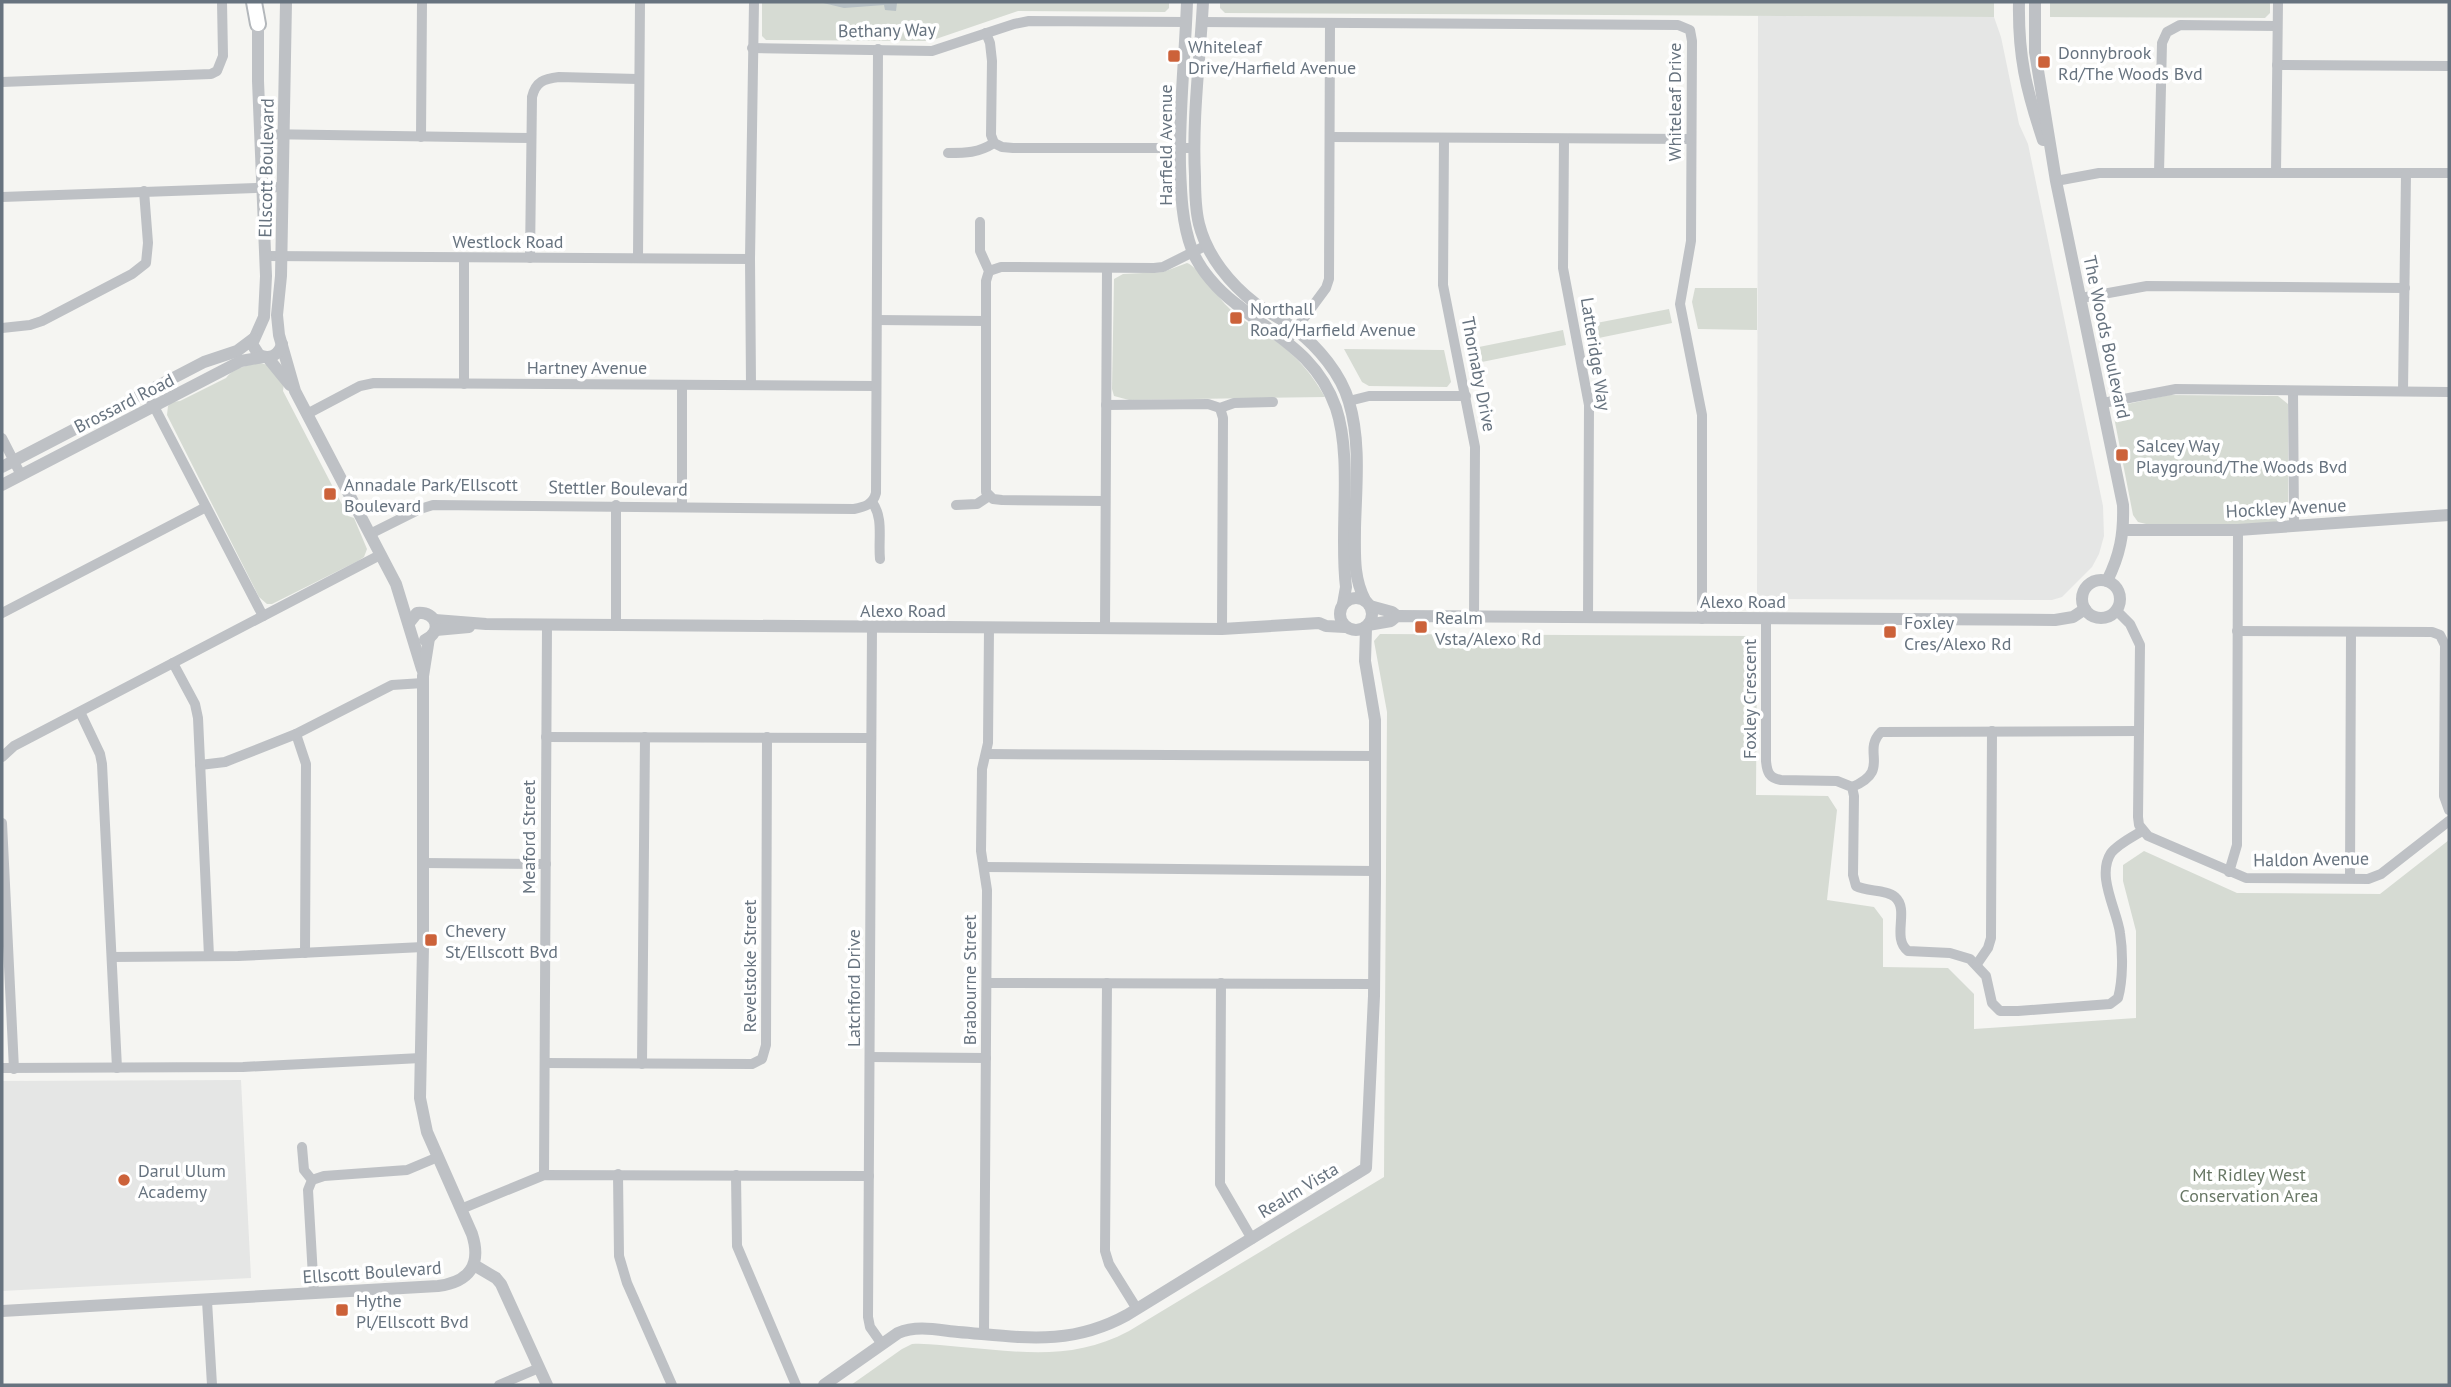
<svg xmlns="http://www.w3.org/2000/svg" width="2451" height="1387" viewBox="0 0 2451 1387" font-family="'PT Sans',sans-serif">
<rect width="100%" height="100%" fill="#f5f5f2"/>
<g fill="#e5e6e5">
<path d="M1758,16L1994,17L2001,37L2019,124L2028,144L2103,506L2104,536L2099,554L2092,567L2062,597L2052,600L1757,599Z"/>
<path d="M241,1080L251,1278L2,1291V1081Z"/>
</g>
<g fill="#d6dbd3">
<path d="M762,2H1169V8L1165,12L1018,11L930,41L766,40L762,36Z"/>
<path d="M1220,2H1994V17L1225,13L1220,8Z"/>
<path d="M2050,2H2270V13L2265,18L2050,17Z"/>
<path d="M1187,263C1197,266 1217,296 1227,306C1236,316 1250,324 1262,331C1291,351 1308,367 1325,397L1129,400L1114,396L1112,389L1114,279L1123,274L1163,272Z"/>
<path d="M1695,288H1757V330L1698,329L1692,302Z"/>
<path d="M1669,309L1672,323L1589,340L1586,325Z"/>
<path d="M1563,330L1566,345L1472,364L1469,349Z"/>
<path d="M1344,349L1444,350L1451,382L1447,387L1369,386L1362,382Z"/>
<path d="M260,363L268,365L284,383L283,391L348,516L354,518L367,549L364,557L358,561L272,604H267L259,597L167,415L168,406L171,402L180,401L226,378C233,368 248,365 260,363Z"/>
<path d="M2169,395L2278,396L2288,404V512L2285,519C2263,529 2175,524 2146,524L2138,522L2133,515L2114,417L2123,405Z"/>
<path d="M1380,634L1749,636L1757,644L1756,795L1828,796L1837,810L1827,900L1874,907L1883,919V967L1948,968L1974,994V1029L2136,1018V931L2123,881V865L2144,851L2237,893L2380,894L2449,840V1385H851L902,1349L912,1344C928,1343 945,1346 961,1347C1022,1352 1073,1361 1129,1331L1384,1177L1387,712L1374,641Z"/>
</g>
<path fill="#b8c1c5" d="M819,2H904L897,3L896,11L885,10L884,5L844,8Z"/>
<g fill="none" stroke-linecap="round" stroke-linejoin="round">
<g stroke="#b3b7bb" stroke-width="18">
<path id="secondary" d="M254,2L258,24"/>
</g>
<g stroke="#bec1c5" stroke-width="10">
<path d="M1202,22L1678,25L1690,30L1692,41L1691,241L1680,304L1702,415V619"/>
<path d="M986,33L990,43L992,61L991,135L994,143"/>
<path d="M752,48L932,51L1014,24L1029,21L1186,22"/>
<path d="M2277,65L2449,66"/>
<path d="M2,82L211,74L217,71L223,56L222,2"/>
<path d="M261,134L531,138"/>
<path d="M421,137L422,2"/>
<path d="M1330,137L1691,139"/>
<path d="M1444,138L1443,285L1475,447L1474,617"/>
<path d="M1564,139L1563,268L1589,405L1588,618"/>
<path d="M948,153C966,153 978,153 994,143L1002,147L1013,148H1193"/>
<path d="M2159,173L2162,43L2167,32L2180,25L2277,26"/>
<path d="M2276,173L2278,2"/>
<path d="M2056,181L2099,173H2449"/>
<path d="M2,197L282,187"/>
<path d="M980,222V251L989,271L986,281V492L993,499L1002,500L1105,501"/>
<path d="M266,256L750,259"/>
<path d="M530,258L532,97C536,81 544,79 559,77L638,79"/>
<path d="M638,258L640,2"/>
<path d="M989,271L1001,267L1154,268L1163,267L1207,245"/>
<path d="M2081,298L2147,286L2405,288"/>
<path d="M877,320L986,321"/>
<path d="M2,328L30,325L42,321L132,274L146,263L148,243L144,191"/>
<path d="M1287,341L1326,288L1329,279L1330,23"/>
<path d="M464,384V258"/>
<path d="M751,385L750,259L754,2"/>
<path d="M146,391L263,616"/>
<path d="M2293,391L2294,526"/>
<path d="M2403,391L2406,174"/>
<path d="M1349,401L1369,396H1466"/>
<path d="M2103,403L2176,389L2449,392"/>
<path d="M1106,405L1208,404L1220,408L1234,403L1273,402"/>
<path d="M1220,408L1223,418L1222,629"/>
<path d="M307,414L360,386L374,383L875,386"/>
<path d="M2,438L21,475"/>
<path d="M872,502C884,518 878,539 880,559"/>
<path d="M956,505L977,504L989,496"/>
<path d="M682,506V385"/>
<path d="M370,534L420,509L433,505L854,509C864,507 873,505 876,493L878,49"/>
<path d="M2117,611L2130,624L2140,645L2138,817L2139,825L2148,836L2246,878L2368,879L2381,874L2449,821"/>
<path d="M2,613L206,507"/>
<path d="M1766,619V761C1767,772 1769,778 1781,780L1837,781L1852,787L1854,796L1853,875L1856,886C1867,892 1886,889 1895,897C1910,910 1891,938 1908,951L1950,953L1970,959L1986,976L1992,1003L2000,1011H2018L2110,1004L2118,998C2123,980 2123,952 2120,933C2117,910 2096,876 2111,853C2118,844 2132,837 2142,831"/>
<path d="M616,625V505"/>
<path d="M872,627L868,1317L870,1327L882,1344"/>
<path d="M1105,628L1107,269"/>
<path d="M2237,631L2432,632L2440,635L2445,645L2444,796L2449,810"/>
<path d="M173,663L195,704L198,718L209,956"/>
<path d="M80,712L100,754L102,764L117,1068"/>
<path d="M296,734L306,764L305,953"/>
<path d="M546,737L871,738"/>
<path d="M987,754L1375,756"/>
<path d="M2,757L14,746L380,555"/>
<path d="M200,765L225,762L296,734L392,685L423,683"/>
<path d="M1852,787C1892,770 1861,752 1881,732L2139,731"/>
<path d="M2,823L14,1069"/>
<path d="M423,863L546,864"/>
<path d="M984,867L1375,871"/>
<path d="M2229,872L2237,845L2238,530"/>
<path d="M2350,878L2351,632"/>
<path d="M112,957L238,956L423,947"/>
<path d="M1977,964L1988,948L1991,938L1992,731"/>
<path d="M987,983L1374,984"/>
<path d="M1107,983L1105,1251L1109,1264L1137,1309"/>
<path d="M1221,983L1220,1184L1252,1239"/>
<path d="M870,1057L986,1058"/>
<path d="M545,1063L752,1064L762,1059L766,1045L767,737"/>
<path d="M642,1064L645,737"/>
<path d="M2,1068L243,1067L421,1058"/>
<path d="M302,1147L304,1170L312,1180L308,1190L314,1294"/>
<path d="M618,1174L619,1256L627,1283L672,1385"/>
<path d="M544,1175L547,625"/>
<path d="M736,1175L737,1246L796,1385"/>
<path d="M312,1180L324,1176L407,1170L438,1157"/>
<path d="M461,1209L544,1175L869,1176"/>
<path d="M207,1301L212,1385"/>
<path d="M984,1334L987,890L981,851L982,769L988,743L989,628"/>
<path d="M499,1385L539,1368"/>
</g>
<g stroke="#bec1c5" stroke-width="12">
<path d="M286,2L281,276L277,315L279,335L295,391L396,584L422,669"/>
<path d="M1187,2C1185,57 1179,111 1180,166C1181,195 1182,223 1192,250C1200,270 1218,290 1235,303C1275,336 1317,354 1336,408C1353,459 1339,532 1346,587L1343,604"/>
<path d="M1203,2C1200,60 1192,118 1195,176C1195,192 1195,208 1199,224C1207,256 1230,284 1256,304C1269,313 1284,320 1296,330C1318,347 1341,374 1349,402C1361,442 1356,487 1355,528C1355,554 1353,577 1365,600"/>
<path d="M2019,2C2018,56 2026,89 2043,140"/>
<path d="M2035,2V52L2056,181L2123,505C2124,534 2120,555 2107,581"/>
<path d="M258,16V81L266,276L264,317L252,344L259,355C270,360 279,355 282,344"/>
<path d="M268,358L290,385"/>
<path d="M2,467L204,362L237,351L253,339"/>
<path d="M2,485L241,361L263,357"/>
<path d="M2124,530H2238L2449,515"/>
<circle cx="2101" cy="599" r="19"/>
<circle cx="1356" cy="614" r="16"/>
<path d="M1370,606L1392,612L1397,616"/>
<path d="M435,620L486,624L1222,629L1319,623L1326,626L1345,627"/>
<path d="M409,623L417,613C437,611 443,632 425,640"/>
<path d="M1368,625L1391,621L1397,616L2055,620L2073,617L2085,609"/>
<path d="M436,630L469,627"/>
<path d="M474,1265L496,1278L501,1284L547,1385"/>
<path d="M2,1311L438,1286C469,1282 482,1265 472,1234L427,1132L420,1098L423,947V676L429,638"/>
<path d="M824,1385L898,1333C917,1325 938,1330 958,1332C1021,1337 1069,1347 1127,1315L1366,1168L1374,996L1375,882V720L1365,661L1366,628"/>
</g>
<use href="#secondary" stroke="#fff" stroke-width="14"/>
</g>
<g fill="#cc623a" stroke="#fff" stroke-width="2.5">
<rect x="1167" y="49" width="14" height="14" rx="3.5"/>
<rect x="2037" y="55" width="14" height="14" rx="3.5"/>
<rect x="1229" y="311" width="14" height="14" rx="3.5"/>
<rect x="2115" y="448" width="14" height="14" rx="3.5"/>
<rect x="323" y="487" width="14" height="14" rx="3.5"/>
<rect x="1414" y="620" width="14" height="14" rx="3.5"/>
<rect x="1883" y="625" width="14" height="14" rx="3.5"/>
<rect x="424" y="933" width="14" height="14" rx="3.5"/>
<circle cx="124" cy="1180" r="7"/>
<rect x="335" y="1303" width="14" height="14" rx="3.5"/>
</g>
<g text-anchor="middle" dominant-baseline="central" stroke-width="7" stroke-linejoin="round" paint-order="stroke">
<g font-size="18" fill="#67737f" stroke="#fff">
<text transform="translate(887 30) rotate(-1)">Bethany Way</text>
<text transform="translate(1674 102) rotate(-90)">Whiteleaf Drive</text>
<text transform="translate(1165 145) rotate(-90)">Harfield Avenue</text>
<text transform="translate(266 168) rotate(-89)">Ellscott Boulevard</text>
<text x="508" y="241">Westlock Road</text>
<text transform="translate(2107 337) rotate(78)">The Woods Boulevard</text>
<text transform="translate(1596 354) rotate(81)">Latteridge Way</text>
<text x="587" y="367">Hartney Avenue</text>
<text transform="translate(1479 374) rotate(79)">Thornaby Drive</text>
<text transform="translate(124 403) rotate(-27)">Brossard Road</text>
<text transform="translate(618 488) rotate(1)">Stettler Boulevard</text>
<text transform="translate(2286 508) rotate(-3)">Hockley Avenue</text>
<text x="1743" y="601">Alexo Road</text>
<text x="903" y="610">Alexo Road</text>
<text transform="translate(1749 699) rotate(-90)">Foxley Crescent</text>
<text transform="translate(528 837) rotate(-90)">Meaford Street</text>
<text transform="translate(2311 859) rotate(-1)">Haldon Avenue</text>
<text transform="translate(749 966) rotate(-90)">Revelstoke Street</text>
<text transform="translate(969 980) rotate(-90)">Brabourne Street</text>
<text transform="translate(853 988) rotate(-90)">Latchford Drive</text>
<text transform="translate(1298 1190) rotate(-31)">Realm Vista</text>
<text transform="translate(372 1272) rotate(-4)">Ellscott Boulevard</text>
</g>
<g font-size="18" fill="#67737f" stroke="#fff" text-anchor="start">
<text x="1188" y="46">Whiteleaf<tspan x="1188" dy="21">Drive/Harfield Avenue</tspan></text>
<text x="2058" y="52">Donnybrook<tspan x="2058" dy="21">Rd/The Woods Bvd</tspan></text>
<text x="1250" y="308">Northall<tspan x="1250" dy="21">Road/Harfield Avenue</tspan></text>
<text x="2136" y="445">Salcey Way<tspan x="2136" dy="21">Playground/The Woods Bvd</tspan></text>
<text x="344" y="484">Annadale Park/Ellscott<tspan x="344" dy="21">Boulevard</tspan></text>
<text x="1435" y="617">Realm<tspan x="1435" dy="21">Vsta/Alexo Rd</tspan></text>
<text x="1904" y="622">Foxley<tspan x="1904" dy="21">Cres/Alexo Rd</tspan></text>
<text x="445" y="930">Chevery<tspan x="445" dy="21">St/Ellscott Bvd</tspan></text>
<text x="138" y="1170">Darul Ulum<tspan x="138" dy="21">Academy</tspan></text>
<text x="356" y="1300">Hythe<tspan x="356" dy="21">Pl/Ellscott Bvd</tspan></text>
</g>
<g font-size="18" fill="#687765" stroke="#fff">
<text x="2249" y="1174">Mt Ridley West<tspan x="2249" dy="21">Conservation Area</tspan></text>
</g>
</g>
<rect width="2451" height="1387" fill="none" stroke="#67737f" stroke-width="7"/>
</svg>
